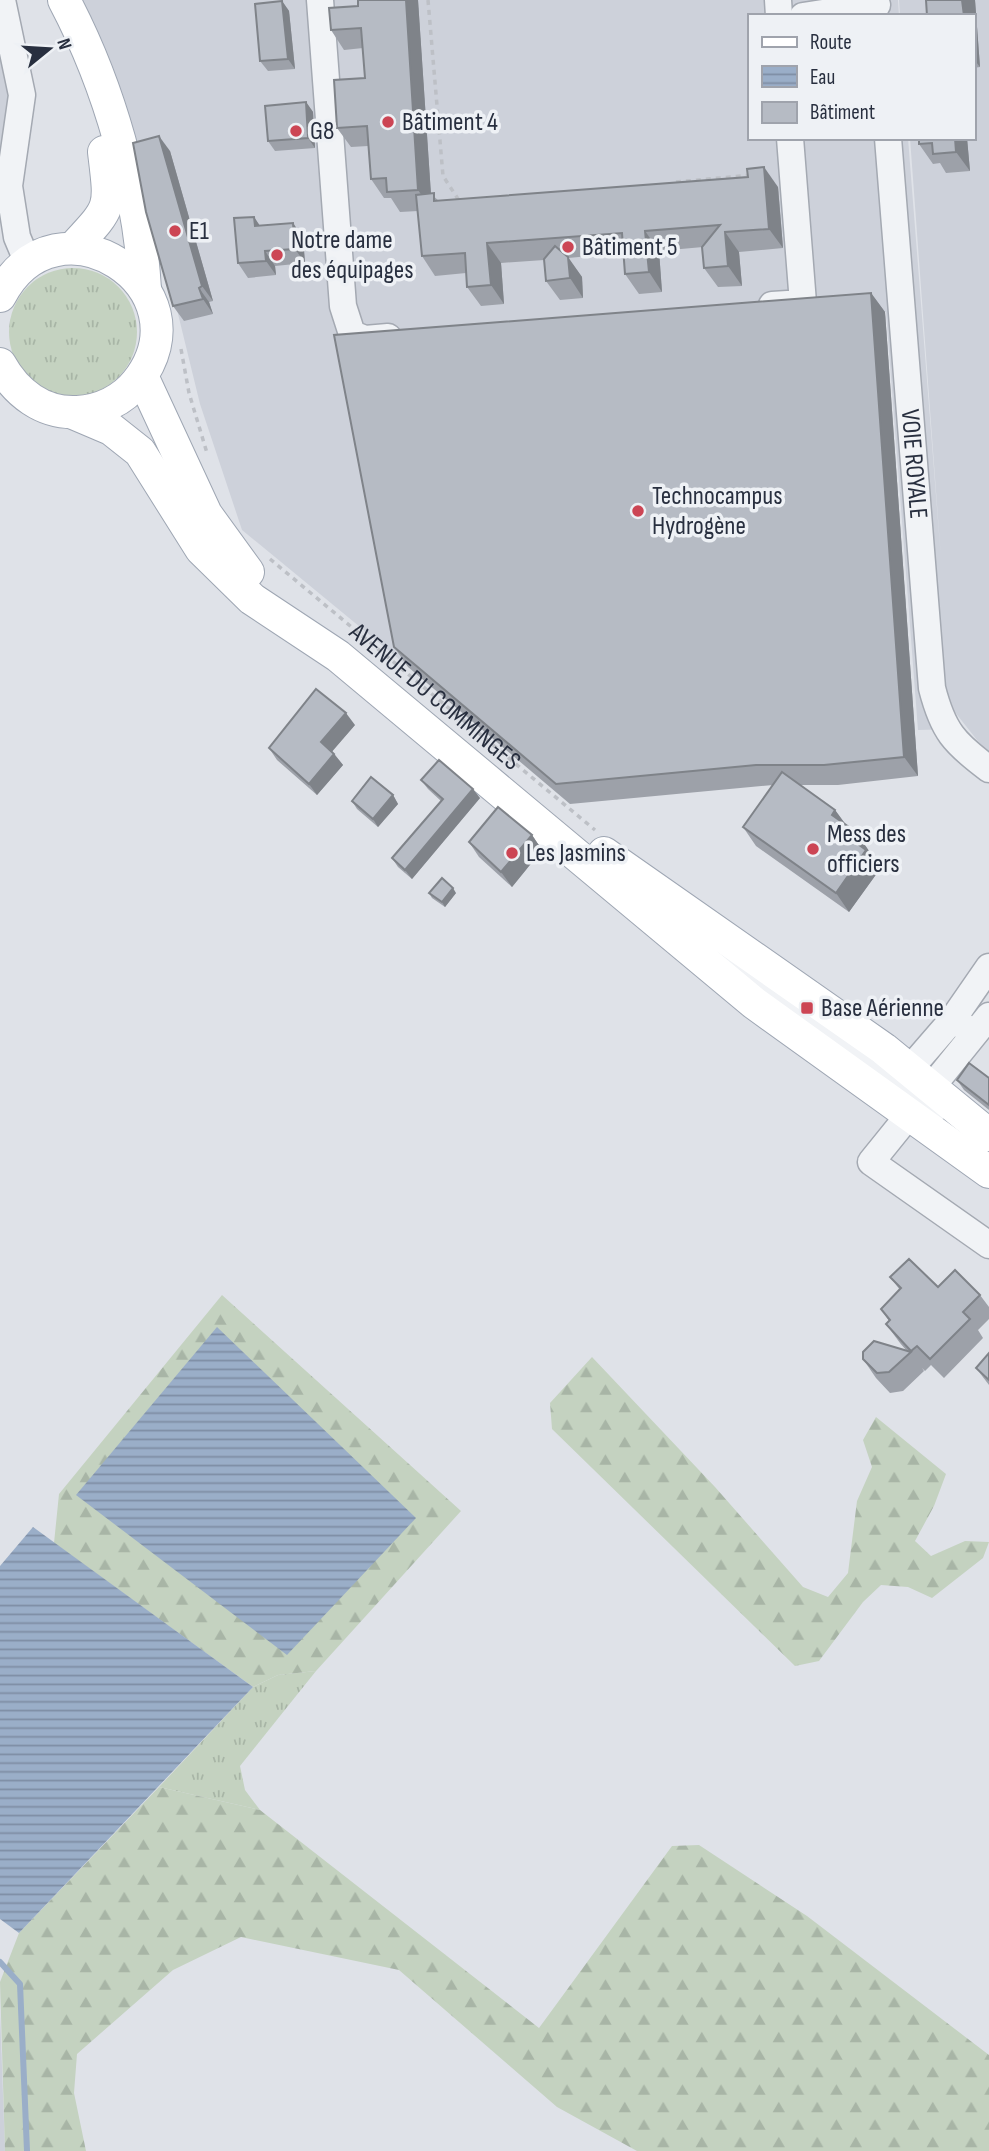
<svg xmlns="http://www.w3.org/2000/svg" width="989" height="2151" viewBox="0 0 989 2151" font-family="'Sofia Sans Condensed',sans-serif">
<defs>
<pattern id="grass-tufts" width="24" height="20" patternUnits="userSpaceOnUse" patternTransform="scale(1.75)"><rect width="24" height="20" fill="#c4d2c0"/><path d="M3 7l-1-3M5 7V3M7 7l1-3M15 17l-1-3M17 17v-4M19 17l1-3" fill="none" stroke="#a8b5a6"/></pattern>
<pattern id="forest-firs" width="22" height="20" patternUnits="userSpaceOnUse" patternTransform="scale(1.75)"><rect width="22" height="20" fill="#c4d2c0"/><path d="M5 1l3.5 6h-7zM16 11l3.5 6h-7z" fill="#a8b5a6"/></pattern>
<pattern id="water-rules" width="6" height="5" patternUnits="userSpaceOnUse" patternTransform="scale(1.75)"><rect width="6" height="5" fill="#9aaec8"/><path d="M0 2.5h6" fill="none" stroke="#7e8ea4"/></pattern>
</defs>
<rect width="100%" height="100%" fill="#dfe2e8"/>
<g fill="#cdd1da">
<path d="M81,0H898L899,16H749V138H908L941,559L910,138H973V16H900L899,0H989V755L954,711L955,729L918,730L886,312L345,353L405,664L242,530L200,404L139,154Z"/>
<path d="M0,34L13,100L2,148L0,146Z"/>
<path d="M0,2011L5,2151H0Z"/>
</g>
<g fill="url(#grass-tufts)">
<circle cx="73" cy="332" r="64"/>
<path d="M316,1671L240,1766L245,1790L260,1810L159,1787L253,1687L278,1675Z"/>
</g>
<g fill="url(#forest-firs)">
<path d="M222,1295L461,1511L316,1671L278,1675L253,1687L54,1543L59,1494Z"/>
<path d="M592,1357L715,1487L803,1587L828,1597L848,1573L857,1501L872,1467L863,1440L876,1417L946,1474L934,1506L915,1541L931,1556L965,1541L989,1542L983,1558L932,1598L908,1587L881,1585L863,1602L819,1661L795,1666L552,1429L550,1403Z"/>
<path d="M159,1787L260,1810L539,2028L672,1846L699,1845L807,1916L989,2055V2151H637L557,2107L399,1970L241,1937L173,1970L77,2054L74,2093L86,2151H5L0,1982L19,1933Z"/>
</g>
<g fill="url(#water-rules)">
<path d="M217,1327L416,1518L287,1655L76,1495Z"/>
<path d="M33,1527L253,1687L19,1933L0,1919V1566Z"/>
</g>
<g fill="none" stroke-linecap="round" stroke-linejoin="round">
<path stroke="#9aaec8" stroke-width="6" d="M0,1962L20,1984L27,2151"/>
<g stroke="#a4a9b2" stroke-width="29">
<g id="minor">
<path d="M2,0L22,95L9,186L17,237L28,263"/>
<path d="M320,0L343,306L352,334L365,339L388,337"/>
<path d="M778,0L779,16"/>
<path d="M803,16L877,5"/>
<path id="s2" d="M888,138L932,688C943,731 954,743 989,769"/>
<path d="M772,305L803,303L790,138"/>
<path d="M713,952L937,1107"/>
<path d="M989,1016L871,1162L989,1245"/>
<path d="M966,1028L953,1019L989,967"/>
<path d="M908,1088V1071L953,1019"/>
</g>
</g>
<g stroke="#9ea6b3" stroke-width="34">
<g id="major">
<path d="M64,0C110,87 139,191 145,289"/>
<path d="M73,248C112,206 111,210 104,152"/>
<path d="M0,296C56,187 211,288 137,382C123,400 100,411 77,412C43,414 16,393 0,364"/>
<path d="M142,376L206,514L248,572"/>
<path d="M71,412L111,429L140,452L201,549L252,599L338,656L754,1003L989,1172"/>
<path d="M604,853L884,1049L989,1135"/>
</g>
</g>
<g stroke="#bdc0c6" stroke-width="3.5" stroke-dasharray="5 5" stroke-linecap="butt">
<path d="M428,0L443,176L460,202"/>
<path d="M676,182L752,175"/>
<path d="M181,349L189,393L207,453"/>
<path id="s1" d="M270,559L595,830"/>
</g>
<use href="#minor" stroke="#f1f3f6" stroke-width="26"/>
<use href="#major" stroke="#fff" stroke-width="32"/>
</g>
<g fill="#9da1a9">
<path d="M358,0H418L431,194L439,201L778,187L783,248L739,252L742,286L718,287L704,268L703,247L659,251L662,292L639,294L625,274L623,253L568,258L582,277L583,298L560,300L546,281L544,260L501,263L504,304L481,306L467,287L466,273L435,276L422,256L418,211L400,212L391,198H384L371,179L368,146L351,147L337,128L365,78L363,48L344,50L331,30L358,6Z"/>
<path d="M975,0L980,67L973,68V16Z"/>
<path d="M282,1L289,11L295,69L268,71L260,61Z"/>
<path d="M306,102L313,112L315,148L275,151L268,141Z"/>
<path d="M967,138L970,171L946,173L940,163L933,164L919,144Z"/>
<path d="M170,151L213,301L209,302L213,314L184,321L173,306Z"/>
<path d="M254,217L260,226L293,223L303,238L305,263L275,266L276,275L248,278L238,263Z"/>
<path d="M871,293L885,312L918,776L838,785H800L835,810L846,825L856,832L869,851L868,853L880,869L849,912L756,846L743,827L773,785L570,804L408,667L394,647Z"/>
<path d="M355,725L332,751L343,765L317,795L277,760L269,748Z"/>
<path d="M421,780L480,798L412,879L398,867L392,858L441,801L428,789Z"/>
<path d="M393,795L398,804L378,827L357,809L352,801Z"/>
<path d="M532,835L542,850L512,887L479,857L469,842Z"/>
<path d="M429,893H456L445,907L432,898Z"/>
<path d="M989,1078V1110L964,1090L957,1080Z"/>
<path d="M890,1277L980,1295L989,1307V1319L978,1330L983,1338L944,1378L931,1365L925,1371L922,1368L924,1371L903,1391L890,1393L876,1378L863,1359L906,1350L900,1343L886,1324L889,1321L881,1309L900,1290Z"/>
<path d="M989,1353V1385L976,1368Z"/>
</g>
<g fill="#7f8389">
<path d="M406,0H418L432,210L418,190Z"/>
<path d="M962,0H975L980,67L973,58V16H964Z"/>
<path d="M282,1L289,11L295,69L288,59Z"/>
<path d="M306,102L313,112L315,148L308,138Z"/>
<path d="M159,136L170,151L213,301L202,286Z"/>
<path d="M955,138H967L970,171L956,152Z"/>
<path d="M764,167L778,187L783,248L769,229Z"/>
<path d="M254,217L264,232L255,226Z"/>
<path d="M293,223L303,238L305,263L295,249Z"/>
<path d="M645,231L659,251L662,292L649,272Z"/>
<path d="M725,232L739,252L742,286L728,266Z"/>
<path d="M487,243L501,263L504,304L491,285Z"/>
<path d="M265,251L275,266L276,275L266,261Z"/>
<path d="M568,257L582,277L583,298L570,278Z"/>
<path d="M199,288L209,302L213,314L203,299Z"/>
<path d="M871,293L885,312L918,776L904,757Z"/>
<path d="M346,713L355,725L330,754L321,742Z"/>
<path d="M334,754L343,765L317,795L309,784Z"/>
<path d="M473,789L480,798L412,879L405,870Z"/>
<path d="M393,795L398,804L378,827L373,819Z"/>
<path d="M835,810L849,829L832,815Z"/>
<path d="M856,832L869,851L868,853L880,869L849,912L836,893L851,839Z"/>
<path d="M532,835L542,850L512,887L501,872Z"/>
<path d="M453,888L456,893L445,907L442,902Z"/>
</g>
<g fill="#b6bbc4" stroke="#7f8389" stroke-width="2">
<path d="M358,0H406L418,190L387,192L386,178L371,179L367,126L337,128L334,80L365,78L361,28L331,30L329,8L358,6Z"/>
<path d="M926,0H962L964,16H927Z"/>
<path d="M282,1L288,59L260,61L255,4Z"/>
<path d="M306,102L308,138L268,141L265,106Z"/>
<path d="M159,136L202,286L199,288L203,299L173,306L146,212L133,143Z"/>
<path d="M919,138H955L956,152L933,154L932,143L919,144Z"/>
<path d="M764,167L769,229L725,232L728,266L704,268L702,247L720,225L645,231L649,272L625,274L622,233L487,243L491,285L467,287L465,253L422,256L416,195L434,193V201L748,177L747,169Z"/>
<path d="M254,217L255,226L293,223L295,249L265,251L266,261L238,263L234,218Z"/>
<path d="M555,246L568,257L570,278L546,281L544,259Z"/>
<path d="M871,293L904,757L824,765H756L556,784L394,647L334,335Z"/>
<path d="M316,689L346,713L321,742L334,754L309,784L269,748Z"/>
<path d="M439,760L473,789L405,870L392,858L443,799L421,780Z"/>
<path d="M782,772L835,810L832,815L856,832L851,839L866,850L836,893L743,827Z"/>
<path d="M371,777L393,795L373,819L352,801Z"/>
<path d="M498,807L532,835L501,872L469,842Z"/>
<path d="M442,878L453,888L442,902L429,893Z"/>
<path d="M969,1063L989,1078V1105L957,1080Z"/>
<path d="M909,1259L938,1287L955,1270L980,1295L963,1312L970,1319L930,1359L917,1346L911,1351L886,1324L890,1320L881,1309L901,1288L890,1277Z"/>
<path d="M874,1341L911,1352L889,1372L877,1373L863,1359V1352Z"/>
<path d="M989,1353V1380L976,1368Z"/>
</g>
<g fill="#cc4554" stroke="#eef1f5" stroke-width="2.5">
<circle cx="388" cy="122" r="7"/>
<circle cx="296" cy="131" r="7"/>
<circle cx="175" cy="231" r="7"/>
<circle cx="568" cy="247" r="7"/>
<circle cx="277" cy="255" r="7"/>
<circle cx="638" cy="511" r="7"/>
<circle cx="813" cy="849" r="7"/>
<circle cx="512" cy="853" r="7"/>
<rect x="800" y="1001" width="14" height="14" rx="3.5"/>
</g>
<g text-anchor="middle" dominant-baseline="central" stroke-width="7" stroke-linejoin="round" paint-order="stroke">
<g font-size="26" fill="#282f3f" stroke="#eef1f5" text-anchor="start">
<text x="402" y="122">Bâtiment 4</text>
<text x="310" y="131">G8</text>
<text x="189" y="231">E1</text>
<text x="291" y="240">Notre dame<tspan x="291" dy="30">des équipages</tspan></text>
<text x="582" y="247">Bâtiment 5</text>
<text x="652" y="496">Technocampus<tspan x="652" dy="30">Hydrogène</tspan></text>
<text x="827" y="834">Mess des<tspan x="827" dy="30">officiers</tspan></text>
<text x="526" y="853">Les Jasmins</text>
<text x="821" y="1008">Base Aérienne</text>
</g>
<g font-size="26" fill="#282f3f" stroke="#eef1f5">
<text stroke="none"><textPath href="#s2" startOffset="327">VOIE ROYALE</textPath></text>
<text stroke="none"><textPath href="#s1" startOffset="215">AVENUE DU COMMINGES</textPath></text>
</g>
</g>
<rect x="748" y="14" width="228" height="126" fill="#eef1f5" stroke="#9fa3ac" stroke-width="2"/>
<rect x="762" y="37" width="35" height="10" fill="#ffffff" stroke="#9fa3ac" stroke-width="2"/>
<text x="810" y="49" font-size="21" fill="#282f3f">Route</text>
<rect x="762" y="66" width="35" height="21" fill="url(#water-rules)" stroke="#9fa3ac" stroke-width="2"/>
<text x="810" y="84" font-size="21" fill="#282f3f">Eau</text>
<rect x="762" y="102" width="35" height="21" fill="#b6bbc4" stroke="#9fa3ac" stroke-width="2"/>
<text x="810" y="119" font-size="21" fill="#282f3f">Bâtiment</text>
<g transform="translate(49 49) rotate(72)" stroke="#eef1f5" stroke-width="5" paint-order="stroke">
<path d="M0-5L12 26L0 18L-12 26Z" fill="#282f3f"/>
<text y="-10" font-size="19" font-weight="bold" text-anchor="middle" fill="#282f3f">N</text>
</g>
</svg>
